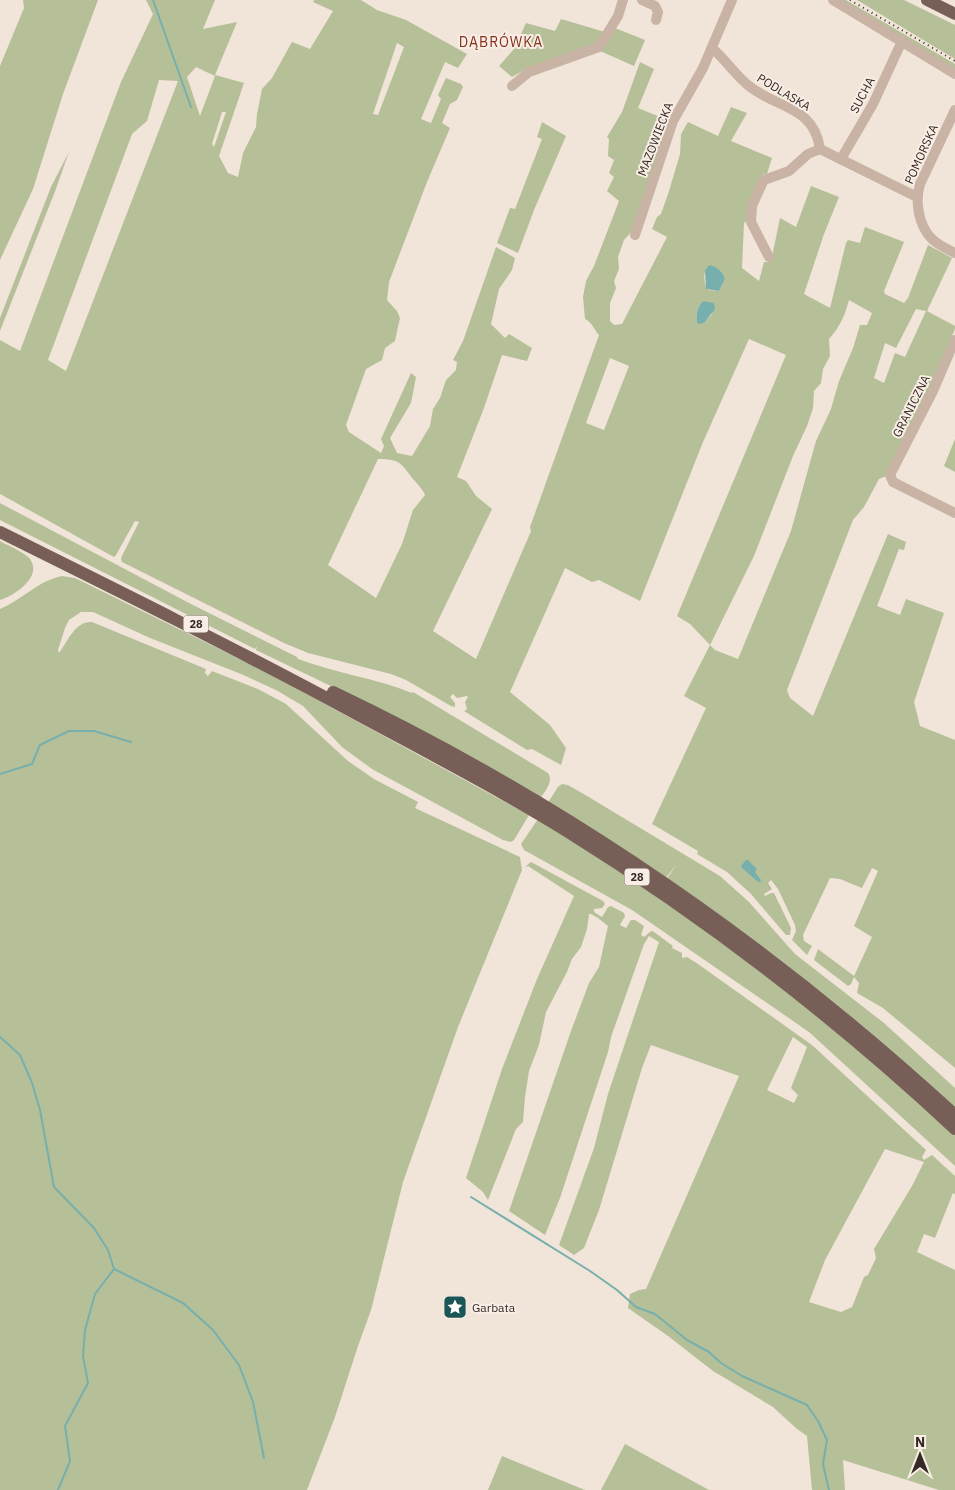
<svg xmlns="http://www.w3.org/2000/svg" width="955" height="1490" viewBox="0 0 955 1490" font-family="'IBM Plex Sans',sans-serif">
<rect width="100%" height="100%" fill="#f1e4d8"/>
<g fill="#b6c098" fill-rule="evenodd">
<path d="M23,0H98L63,94L33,189L0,260V66L24,8Z"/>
<path d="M146,0H215L203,29L237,22L215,75L244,83L219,156L228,173L238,177L243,153L256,127L257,114L262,89L272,78L292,42L310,49L333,11L313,2L314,0H361L377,10L406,20L467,54L458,68L445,62L421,119L431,123L441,99L438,95L446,78L461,84L463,87L457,100L450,104L442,123L450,128L427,182L389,282L387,300L397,311L400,318L395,341L385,348L382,360L366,369L346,425L349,432L381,453L384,446L381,439L411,373L416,377L411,403L390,438L397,453L412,456L430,426L433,409L440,398L446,380L456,370L457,362L453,360L463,341L496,247L515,258L512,270L499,289L491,324L505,338L509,334L532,348L527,361L502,355L484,408L457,477L466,481L476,496L492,509L433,631L476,659L531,531L530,527L599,335C594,330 592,322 585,319L583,297L586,281L594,266L619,201L607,191L614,177L609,173L614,160L608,156L609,139L607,137L622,112L640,62L654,69L638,108L670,121L633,230L624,240L618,257L619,269L614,281L616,288L610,303V321L614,325L622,324L667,237L652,229L657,217L661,214L669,191L680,154L681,134L688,122L718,136L731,107L747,113L731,141L772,158L767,174H764L759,180L748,220L744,223L742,268L759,281L764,262H771L780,218L796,227L811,186L839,197L824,234L804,294L830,308L846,243L848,240L860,243L865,227L904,242L884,291L885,294L904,303L908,298L928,245L952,258L927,311L955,326V329L925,403L889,475L879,479L864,507L853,520L787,690L790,698L813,716L888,534L906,542L904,550L899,549L877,606L900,615L906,599L944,613L914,702L920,726L955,740V1068L883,1008L857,993L859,983L854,977L851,984L848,986L814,960L818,949L854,976L872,937L854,926L878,871L872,868L862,888L840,879L830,878L803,935L804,941L812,946L807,955L792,940L796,931L795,925L778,889L771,880L768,883L772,889L764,894L765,896L771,893H774L791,928L790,935H786L751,894L727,872L697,854L698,851L652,824L706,708L684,696L710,645L690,624L677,616L786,355L749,339L703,442L640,601L599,580L592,582L565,568L510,692L550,725L566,748L561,765L532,749L527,750L464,711L467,709L465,702L468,697L467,696L457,698L453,694L450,697L455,703V707L451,706L406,680L391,674L308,653L284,643L122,562L121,558L139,522L135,521L116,555L114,557L0,494V340L20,351L121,82L153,14ZM397,43L404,47L378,115L373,114ZM196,67L215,76L200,116L187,77ZM159,80L178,81L66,371L48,360L132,134L147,121ZM222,112H226L214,147L212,144ZM709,265L720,271L725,279L719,291L708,290C703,284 703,270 709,265ZM849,300L872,313L867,325H860L853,348L839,381L831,409L816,441L791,531L738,659L715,650L710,645L754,556L793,456L807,426L813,408L814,391L821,383L823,369L830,356L829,339C840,327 845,315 849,300ZM703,301L712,314L705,322L697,323C695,316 698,305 703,301ZM916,309L926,311L905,357L895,353L884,383L874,378L885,343L896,348ZM610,358L629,366L604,430L586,423ZM378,459C400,459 401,463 413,479C418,485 422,488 425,495L413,510L402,544L376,598L328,565Z"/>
<path d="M839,0H846L955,64V69Z"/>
<path d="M857,0H904L955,25V59Z"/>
<path d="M561,19L605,32L597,46L526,69L512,77L499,66L514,49L526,23L555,31Z"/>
<path d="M615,28L645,40L634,66L600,51Z"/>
<path d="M542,122L566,136L534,210L518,253L497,243L510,208L515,209L542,139L537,137Z"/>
<path d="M69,152L54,194L0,331V318L51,187Z"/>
<path d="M955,439V472L944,466Z"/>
<path d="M0,503L191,604L297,657L298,659C335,673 375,678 412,693L413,692L548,773C554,782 545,791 540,799L366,703L256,650L257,646L255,649L0,520Z"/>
<path d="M0,541C7,545 26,553 30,559C43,577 14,596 0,600Z"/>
<path d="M62,576L75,578L268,673L529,815L514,840L511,842L503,840L372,769L342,747L303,706L276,690L241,674L150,638L93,612H81L69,620L65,628L58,650L59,653C68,641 75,621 92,622L206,669L205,673L208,676L212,671L258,689L286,704L348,761L374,779L418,802L415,808L520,857L522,870L458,1027L403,1182L371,1310L358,1346L335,1417L307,1490H0V609C23,599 38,581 62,576Z"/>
<path d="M562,784L568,785L587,796L720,876L749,902L795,954L884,1023L955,1088V1110L666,880L676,865L665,879L547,804L558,787Z"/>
<path d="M538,819C580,846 624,873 666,902C767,973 865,1051 955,1135V1166L809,1032L632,910L524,850L521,844Z"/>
<path d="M531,862L603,901L605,904L602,908L594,909V912L602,917L608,907L611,906L624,913L625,916L620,925L626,928L631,920H635L644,926L641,935L644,937L651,931L654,932L673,946L672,948L682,953V958L687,957L698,964L812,1045L926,1150L922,1157L924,1160L932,1155L955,1176V1194L953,1193L935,1238L924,1234L917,1252L955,1270V1490H939L843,1460L845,1490H812L807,1436L797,1429L773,1407L713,1371L668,1336L628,1308L630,1294L639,1290L646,1289L739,1076L651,1045L642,1068L599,1210L584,1248L574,1255L559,1245L594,1148L608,1094L659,942L649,936L644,944L611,1037L608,1052L560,1198L545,1235L509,1211L571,1031L589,983L599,967L608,926L598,918L591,914H589L587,929L581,947L572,959L567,972L546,1012L539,1045L529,1071L525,1097L523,1122L516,1129L488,1200L483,1192L466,1178L502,1069L537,979L574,896L528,866L526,867V866ZM793,1037L807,1047L791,1088L798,1095L794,1103L767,1090ZM885,1149L924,1162L912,1186L874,1249L876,1258L868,1275L864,1277L852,1307L841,1312L809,1302L825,1260Z"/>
<path d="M625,1444L709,1490H601Z"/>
<path d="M502,1456L585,1490H488Z"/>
</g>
<g fill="#77afad">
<path d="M709,265C716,266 723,272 725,279L719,291L706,289L705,270Z"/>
<path d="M703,301L714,303L715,309L705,322L700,324L697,323C695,316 698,305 703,301Z"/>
<path d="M746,860H748L757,869L755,872L761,880L760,882H758L742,868L741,866Z"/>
</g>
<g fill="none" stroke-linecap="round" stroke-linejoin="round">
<g stroke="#77afad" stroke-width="2">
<path d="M153,0L191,107"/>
<path d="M0,774L32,764L40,745L69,731H94L131,742"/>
<path d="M0,1037L20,1055L32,1083L40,1110L54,1187L94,1228L108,1250L114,1269L95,1294L85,1330L83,1356L88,1383L65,1426L70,1461L58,1490"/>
<path d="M471,1197L590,1271L617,1290L636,1307L655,1314L687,1340L709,1352L721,1363L742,1376L807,1405L818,1421L827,1440L823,1464L829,1490"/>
<path d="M114,1269L183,1303L213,1330L239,1365L253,1402L264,1458"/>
</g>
<g stroke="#c9b3a4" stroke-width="10">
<path d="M642,0L655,6L658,12L656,20"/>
<path d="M833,0L955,74"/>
<path d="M712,48C726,60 735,75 749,86C778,109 814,106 820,149"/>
<path d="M512,86L529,72L599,47L618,16L623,0"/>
<path d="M955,110L920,184C915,201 918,225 932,239C938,245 947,249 955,253"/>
<path d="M820,149L917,197"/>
<path d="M841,159L873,104L902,41"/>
<path d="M635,235L673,121L703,68L732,0"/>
<path d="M769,257L751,222L752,206L761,186L764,180L789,171L808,154L820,149"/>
<path d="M955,340L933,391L890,475L893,482L955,513"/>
</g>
<g stroke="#775f57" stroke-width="12">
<path d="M927,0L955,14"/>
<path d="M0,532C117,590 234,648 349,710C423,750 497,788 568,832C706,918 836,1018 955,1129"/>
<path d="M333,692C560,800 770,945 955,1115"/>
</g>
<path stroke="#352a26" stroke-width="2" stroke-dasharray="1 4" stroke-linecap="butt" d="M850,0L955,61"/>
</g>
<defs>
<g id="sight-square" transform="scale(1.25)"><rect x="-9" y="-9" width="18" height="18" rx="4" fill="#1b5657" stroke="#f9eee5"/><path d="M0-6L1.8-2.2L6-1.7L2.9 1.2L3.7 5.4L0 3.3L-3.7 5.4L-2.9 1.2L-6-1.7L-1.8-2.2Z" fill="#fff"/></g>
</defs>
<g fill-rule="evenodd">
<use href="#sight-square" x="455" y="1307"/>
</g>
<g text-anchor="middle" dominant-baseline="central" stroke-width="4" stroke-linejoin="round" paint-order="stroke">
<g fill="#f9eee5" stroke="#70655f" stroke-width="1">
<rect x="183.5" y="615.5" width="25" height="17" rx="4"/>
<rect x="624.5" y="868.5" width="25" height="17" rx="4"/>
</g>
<g font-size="11" font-weight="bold" fill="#352a26">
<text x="196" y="624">28</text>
<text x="637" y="877">28</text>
</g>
<g font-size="12" fill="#352a26" stroke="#f9eee5">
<text transform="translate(784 92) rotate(31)">PODLASKA</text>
<text transform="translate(862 95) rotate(-62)">SUCHA</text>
<text transform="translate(655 139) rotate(-69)">MAZOWIECKA</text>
<text transform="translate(921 154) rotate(-66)">POMORSKA</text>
<text transform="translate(911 406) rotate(-63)">GRANICZNA</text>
</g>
<g font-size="12" fill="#352a26" stroke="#f9eee5" text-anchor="start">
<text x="472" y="1307">Garbata</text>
</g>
<g font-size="14" letter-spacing="1" fill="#85301e" stroke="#f9eee5">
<text x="501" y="42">DĄBRÓWKA</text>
</g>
</g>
<g transform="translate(920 1455)" stroke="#f9eee5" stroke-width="4" paint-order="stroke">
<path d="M0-4L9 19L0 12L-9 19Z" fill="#352a26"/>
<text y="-8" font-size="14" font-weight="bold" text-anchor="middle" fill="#352a26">N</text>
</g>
</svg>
